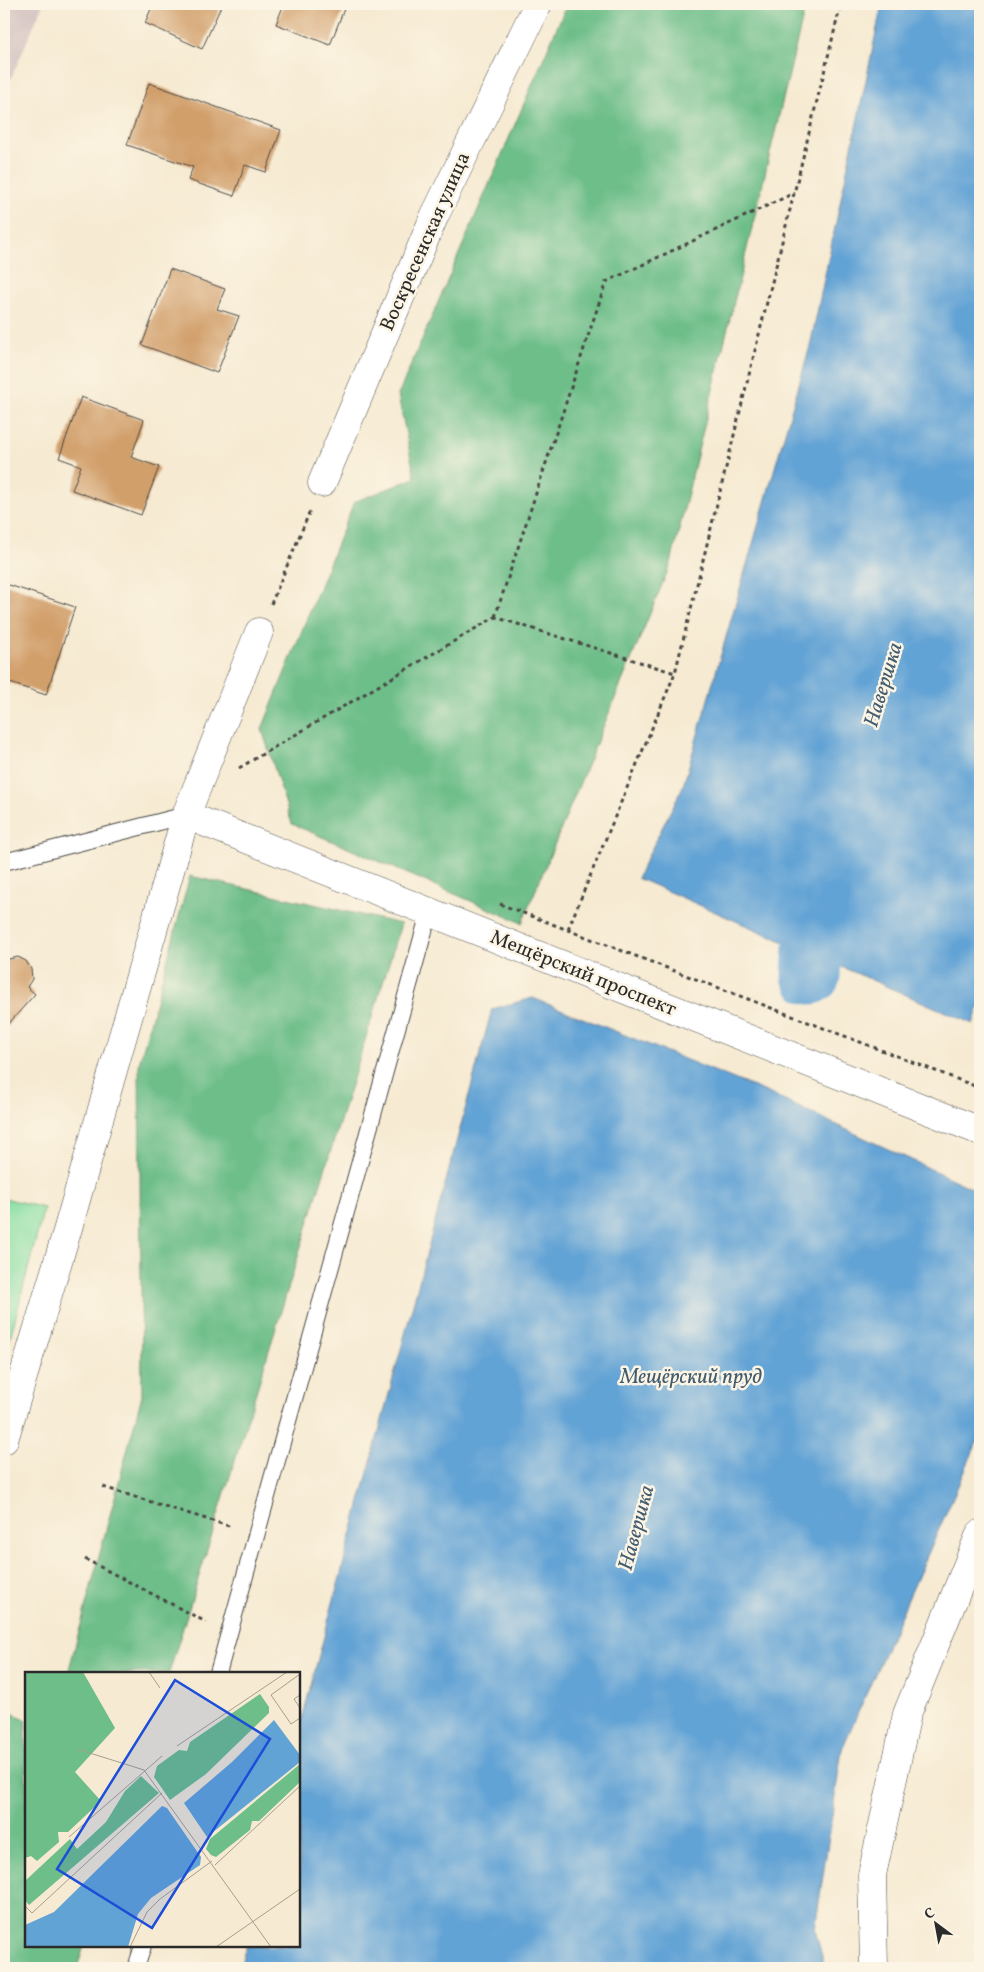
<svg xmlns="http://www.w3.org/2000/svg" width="984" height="1972" viewBox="0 0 984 1972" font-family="Vollkorn,serif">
<rect width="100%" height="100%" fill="#fcf5e5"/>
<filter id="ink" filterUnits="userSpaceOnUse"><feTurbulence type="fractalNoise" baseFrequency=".02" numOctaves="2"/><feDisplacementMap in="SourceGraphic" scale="10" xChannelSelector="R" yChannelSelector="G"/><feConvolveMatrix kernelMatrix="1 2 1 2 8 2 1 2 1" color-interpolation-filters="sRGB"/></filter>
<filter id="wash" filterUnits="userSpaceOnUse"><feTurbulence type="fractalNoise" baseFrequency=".0096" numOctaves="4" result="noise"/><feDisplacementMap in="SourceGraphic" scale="20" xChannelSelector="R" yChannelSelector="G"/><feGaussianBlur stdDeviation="1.12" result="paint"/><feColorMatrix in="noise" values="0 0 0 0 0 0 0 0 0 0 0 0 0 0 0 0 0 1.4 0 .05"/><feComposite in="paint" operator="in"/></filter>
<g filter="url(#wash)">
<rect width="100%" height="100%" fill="#f6ead2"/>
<path fill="#d2bfbf" d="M4,4H43L4,95Z"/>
<path fill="#87dfa3" stroke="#598567" d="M4,1198L44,1208L4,1361Z"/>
<g fill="#6dbe89" stroke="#4c745a">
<path d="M567,4H806L671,563L522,923L292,824L262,729L354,502L415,478L398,395Z"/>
<path d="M190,876L401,924L169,1673H68L142,1395L139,1064Z"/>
<path d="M4,1710L26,1719V1946H84L77,1968H4Z"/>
</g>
<g fill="#62a3d5" stroke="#466780">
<path d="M882,4H980V1004L973,1024L637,878L683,786L810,346Z"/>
<path d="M533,998L766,1092L980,1192V1436L842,1749L815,1929L825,1968H240L246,1946H299V1730L492,1009Z"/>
</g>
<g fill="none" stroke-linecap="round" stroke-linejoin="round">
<path stroke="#62a3d5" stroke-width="59" d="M811,975L815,914L827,875"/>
</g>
<g id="blocks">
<g fill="#d19f6b">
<path d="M138,4H222L202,49L145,23L151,9Z"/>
<path d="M284,4H346L330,45L276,24Z"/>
<path d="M149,83L281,130L266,172L245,165L234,196L188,180L193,167L127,145Z"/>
<path d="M170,269L225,289L217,309L239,316L217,373L142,345Z"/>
<path d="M81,397L144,420L131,457L159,467L141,515L72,490L81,466L59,458Z"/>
<path d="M6,584L75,607L46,695L4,681V590Z"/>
<path d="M18,957L26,961L31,969L32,979L27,987L35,994L4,1029V960Z"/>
</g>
</g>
</g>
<g filter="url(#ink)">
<use href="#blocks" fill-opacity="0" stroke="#494844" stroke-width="1"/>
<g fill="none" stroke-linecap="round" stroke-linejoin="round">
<g stroke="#494844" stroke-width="18">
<g id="lane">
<path d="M4,862L186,815"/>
<path d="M218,1673L429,913"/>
<path d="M136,1968L143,1946"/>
</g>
</g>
<g stroke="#494844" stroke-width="29">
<g id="street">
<path d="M322,483L434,217L538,4"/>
<path d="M186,815L980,1131"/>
<path d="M4,1440L68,1228L186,815L259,632"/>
<path d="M874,1968L872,1875L907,1714L980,1534"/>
</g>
</g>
<g stroke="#494844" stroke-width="3" stroke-dasharray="4 4" stroke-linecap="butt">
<path d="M271,604L310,511"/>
<path d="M495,617L606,282L794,193"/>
<path d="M239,768L495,617L675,673"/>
<path d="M500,904L980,1088"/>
<path d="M568,929L675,673L841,4"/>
<path d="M103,1487L232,1527"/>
<path d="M85,1559L206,1622"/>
</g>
<use href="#lane" stroke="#fff" stroke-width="16"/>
<use href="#street" stroke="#fff" stroke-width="28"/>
</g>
</g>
<g text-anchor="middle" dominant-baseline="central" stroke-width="5" stroke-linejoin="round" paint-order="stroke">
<g font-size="20" fill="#2b2b2b" stroke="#fcf5e5">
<text transform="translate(426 242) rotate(-66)">Воскресенская улица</text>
<text transform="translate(583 974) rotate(22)">Мещёрский проспект</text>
</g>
<g font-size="21" font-style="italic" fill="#415b6f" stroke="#fcf5e5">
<text transform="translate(884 685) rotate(-73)">Навершка</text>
<text x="691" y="1377">Мещёрский пруд</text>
<text transform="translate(637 1528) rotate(-75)">Навершка</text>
</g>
</g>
<g transform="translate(25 1672)">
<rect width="275" height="275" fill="#f6ead2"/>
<path d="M0,0H58L90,56L50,100L76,129L43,160H33L34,170L12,189L6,184L0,186ZM235,22L244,35V41L181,102L145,128L129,105L132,94L154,78L162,79L165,70ZM275,92V110L234,149H227L225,158L191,185L186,183L181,177L185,167ZM116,104L134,121L4,233L0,228V209L45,167L52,177L81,150L100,119Z" fill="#6dbe89"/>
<path d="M249,48L275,83V90L182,165L159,131L207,90ZM137,134L142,136L176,185L175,193L126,226L113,242L103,275H0V253L29,240Z" fill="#62a3d5"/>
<path fill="none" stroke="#a59e8f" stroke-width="1" d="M124,0L135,16M275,2L246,23L266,52L275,46M275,23L269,27L275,36M152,74L262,0M52,77L119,98M119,98L246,275M44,165L137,84M190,193L275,114M0,234L7,241L137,121M105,275L122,240L135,227L187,189M191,275L275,217"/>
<path fill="#1d4ed8" fill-opacity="0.15" stroke="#1d4ed8" stroke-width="2.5" d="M150,8L245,67L127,256L32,197Z"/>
<rect width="275" height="275" fill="none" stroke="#2b2b2b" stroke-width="2.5"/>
</g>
<rect width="984" height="1972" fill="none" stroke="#fcf5e5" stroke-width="20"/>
<g transform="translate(936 1924) rotate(328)" stroke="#fcf5e5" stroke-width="4" paint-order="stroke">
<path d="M0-4L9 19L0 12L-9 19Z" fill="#2b2b2b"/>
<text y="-8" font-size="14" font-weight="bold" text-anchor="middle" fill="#2b2b2b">С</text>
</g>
</svg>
